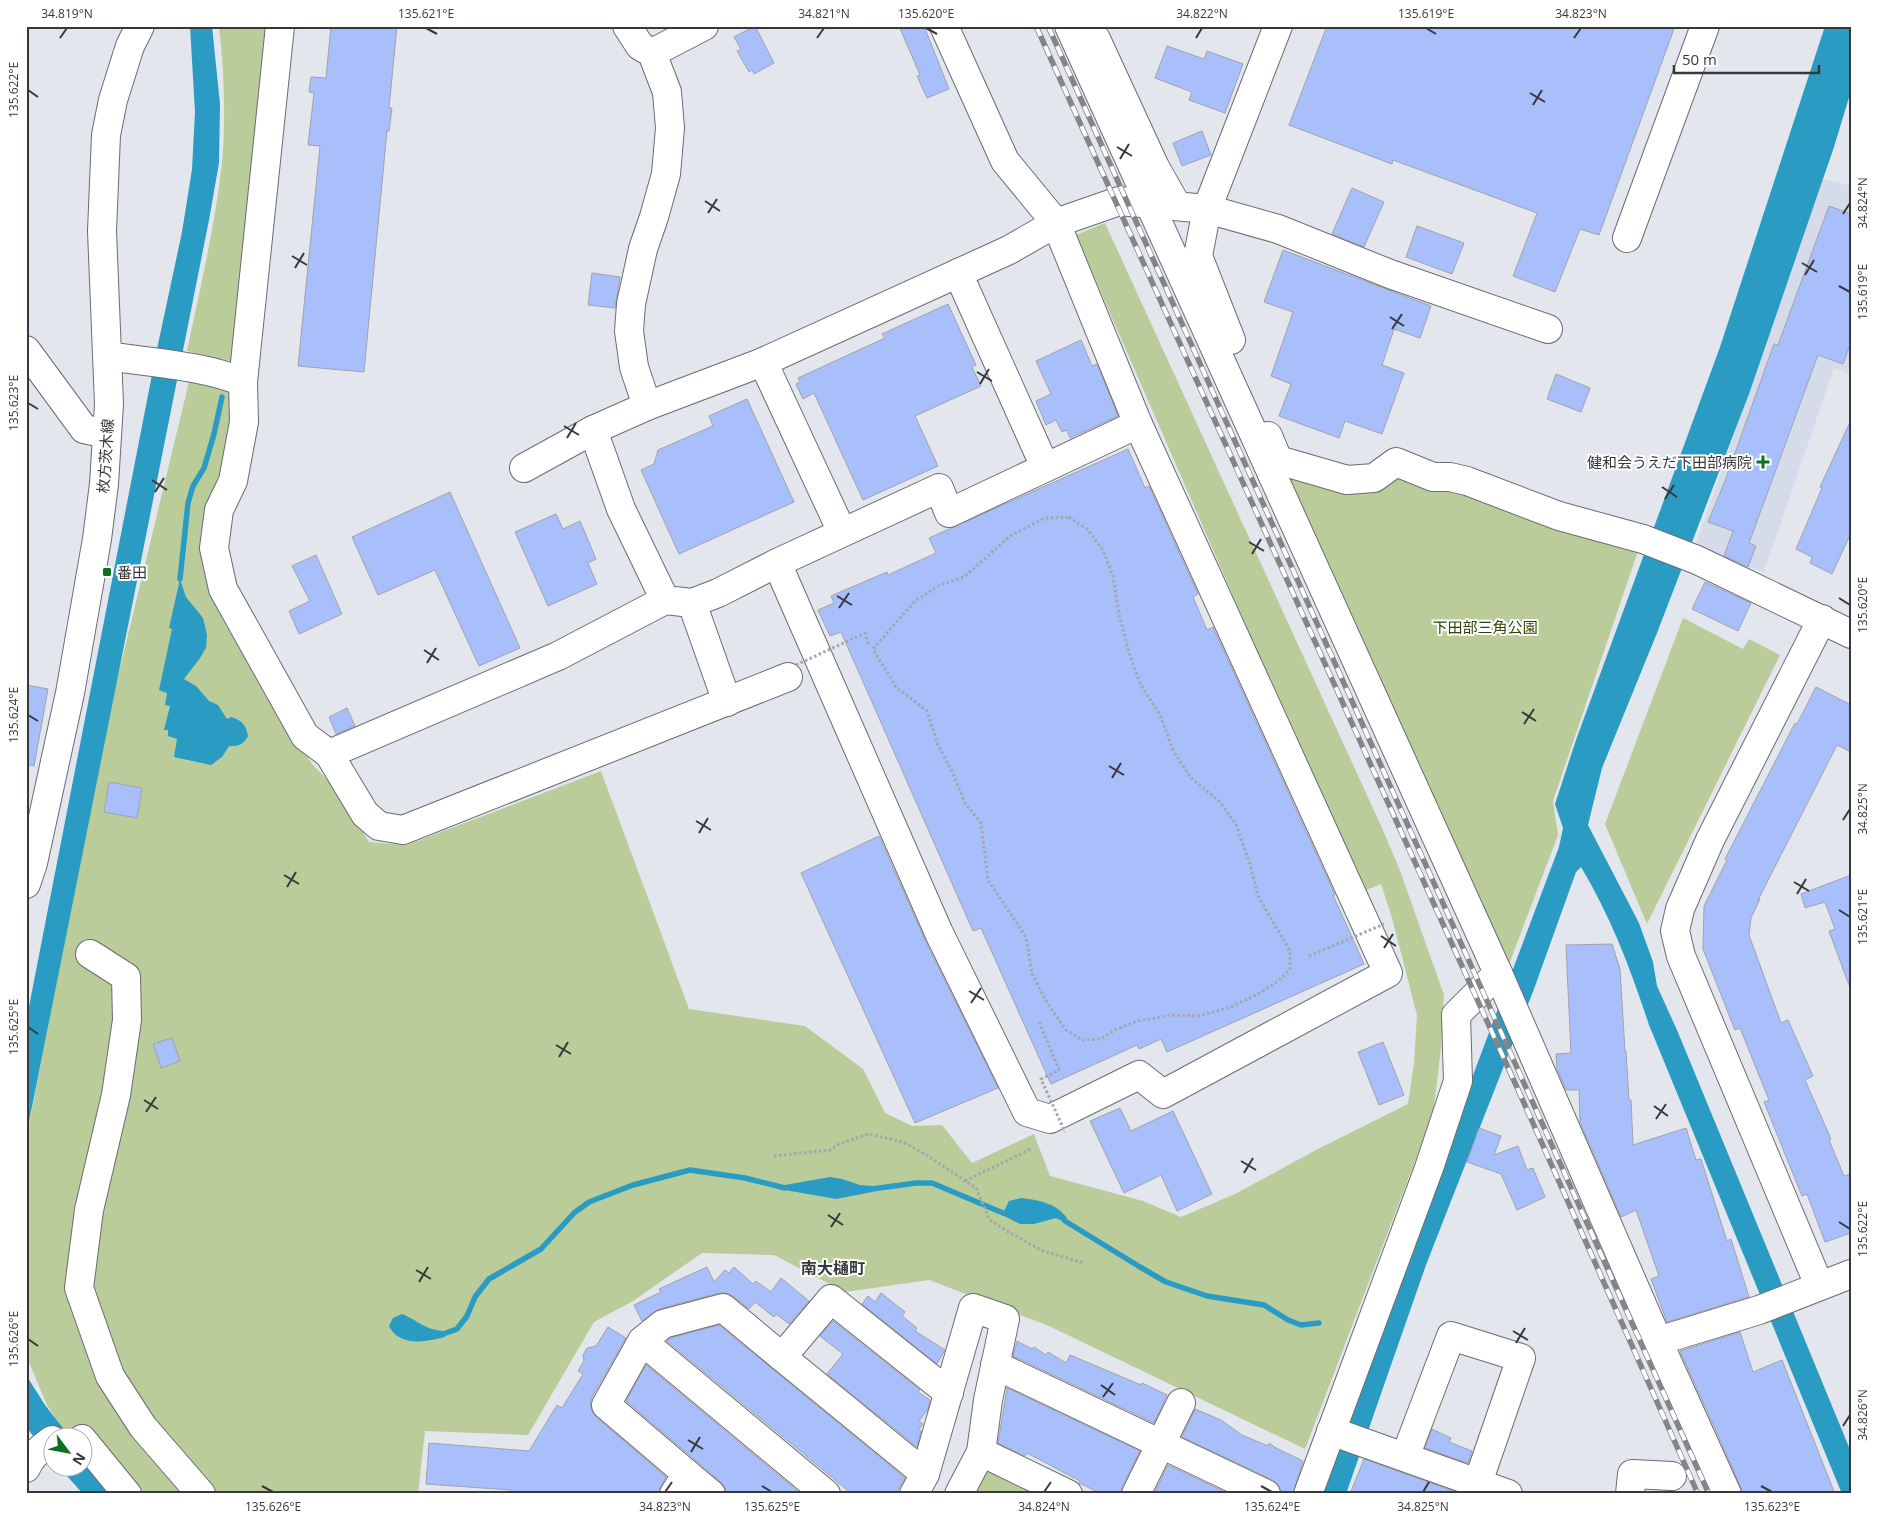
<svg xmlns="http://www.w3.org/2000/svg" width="1877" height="1520" viewBox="0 0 1877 1520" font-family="'Open Sans','Noto Sans JP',sans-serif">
<rect width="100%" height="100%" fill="#e3e6ed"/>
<path fill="#d6dbe9" d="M1823,179L1851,186V374L1834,368L1764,572L1694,550Z"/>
<g fill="#bacc99">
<path d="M219,26H269L236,357L231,361L187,351C200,289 215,226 222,163C226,121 224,69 219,26Z"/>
<path d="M1105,223L1382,828L1399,868L1444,995L1441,1048L1433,1114L1305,1449L1049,1326L929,1280L845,1292L774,1255L702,1253L633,1301L594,1322L528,1435L425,1431L418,1494H111L82,1438L68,1437L47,1405L26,1355V1141L105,730L189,382L236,389L224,468L204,543L209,591L312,764L339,792L369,842L407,845L601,771L689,1009L805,1026L863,1069L885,1113L912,1126L942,1125L972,1163L1034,1134L1050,1176L1143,1201L1181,1217L1235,1194L1316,1150L1408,1104L1414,1063L1417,1015L1392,918L1381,884L1362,892L1076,235Z"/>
<path d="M1282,470L1358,494L1397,478L1441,488L1638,551L1553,801L1558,835L1508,967Z"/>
<path d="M1683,618L1743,649L1749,639L1780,655L1647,924L1605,824Z"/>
<path d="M990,1465L1052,1494H970Z"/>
</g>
<g fill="#2a9cc3">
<path d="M190,26H212L220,104L219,163L209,220L26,1137V1022L157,349L182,232L192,169L195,112Z"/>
<path d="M1825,26H1851V91L1834,147L1749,394L1657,633L1602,768L1588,825L1639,923L1653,962L1657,986L1677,1030L1851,1452V1494H1842L1649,1025C1631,970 1611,917 1581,867L1576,872L1534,989L1426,1265L1346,1494H1319L1441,1160L1559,847L1563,828L1555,804L1576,740L1720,347Z"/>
<path d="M180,579L186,597L203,618L207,635L206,648L200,658L184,679L196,686L209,701L218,705L227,719L231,717C242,720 246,725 248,736C244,744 238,747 229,746L222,757L211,765L174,757L177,739L168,736V730H164L170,706L165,705L167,693L159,690L172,629L169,628Z"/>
<path d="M830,1177L842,1179L860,1185L872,1186V1192L836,1199L785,1190V1185Z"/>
<path d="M1021,1198C1038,1200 1056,1203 1067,1218L1064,1222L1056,1218L1034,1224H1020L1002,1215L1009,1201Z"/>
<path d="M402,1314C419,1321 426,1331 446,1331L445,1337C426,1342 399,1347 389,1326L393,1318Z"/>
<path d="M26,1375L45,1405L70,1437L52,1438V1459L26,1427Z"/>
<path d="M83,1454L115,1494H83L60,1468H82Z"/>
</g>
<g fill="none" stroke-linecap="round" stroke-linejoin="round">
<g stroke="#2a9cc3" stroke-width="5.5">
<path d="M180,579L188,503L193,486L204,468L214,434L222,397"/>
<path d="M872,1189L916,1183H932L1003,1213"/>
<path d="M1065,1221L1140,1267L1166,1282L1207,1296L1264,1305L1288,1320L1301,1325L1319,1323"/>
<path d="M446,1333L457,1329L467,1316L475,1297L489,1279L541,1249L574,1213L589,1202L633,1185L690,1170L745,1178L785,1188"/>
</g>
</g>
<g fill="#a9bffc" stroke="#a0a3aa">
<path d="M331,26H397L389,108H392L389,131H387L364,372L298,366L320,146L308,145L314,93L309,92L311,77L326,78Z"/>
<path d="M755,26L774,63L754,74L752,70L749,72L737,51L741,49L734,37Z"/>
<path d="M899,26H924L949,89L927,98L917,76L920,75Z"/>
<path d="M1327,26H1675L1599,235L1580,229L1555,292L1513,276L1537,213L1393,160L1392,164L1289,125Z"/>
<path d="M1167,46L1204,59L1207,51L1243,64L1225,113L1189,100L1192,92L1155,78Z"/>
<path d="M1202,131L1211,155L1182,166L1173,143Z"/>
<path d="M1352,188L1384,202L1364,247L1332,234Z"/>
<path d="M1829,206L1851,214V342L1843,364L1818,355L1749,543L1756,546L1748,567L1724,556L1733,531L1708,522L1725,481L1774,344L1778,345Z"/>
<path d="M1417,226L1464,243L1452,274L1406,257Z"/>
<path d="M1283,250L1431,306L1420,338L1394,329L1382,365L1404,373L1382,434L1345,421L1339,438L1279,416L1291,384L1271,376L1293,312L1264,302Z"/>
<path d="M592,273L620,277L615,308L588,305Z"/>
<path d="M948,304L976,365L972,367L981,386L915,416L938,466L863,500L814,393L803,399L796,384L800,382L798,378L885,338L882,334Z"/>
<path d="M1081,340L1092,366L1097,364L1118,416L1070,438L1067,430L1062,432L1056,420L1046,425L1036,401L1051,394L1036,361Z"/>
<path d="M1556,374L1590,388L1581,412L1547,399Z"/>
<path d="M747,399L794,502L679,554L641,470L654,464L658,450L713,426L709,416Z"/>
<path d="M1851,420V533L1832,574L1810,563L1812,557L1796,549L1822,488L1820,487Z"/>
<path d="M1128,449L1145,488L1149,486L1198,594L1193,597L1207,630L1213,627L1335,895H1333L1364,964L1167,1052L1161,1039L1139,1049L1137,1045L1051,1084L981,928L973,931L841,632L830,636L818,610L834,603L831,596L887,572L888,575L936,553L929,538Z"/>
<path d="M450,492L520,648L479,666L435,570L378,595L352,537Z"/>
<path d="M556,514L563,529L580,521L596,559L588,563L597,584L548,606L515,532Z"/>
<path d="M316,555L342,614L299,634L289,611L310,601L292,566Z"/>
<path d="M1705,582L1751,603L1738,631L1692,609Z"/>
<path d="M26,685L48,689L34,766L26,765Z"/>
<path d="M1816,687L1851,705V752L1837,745L1758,900L1760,899L1751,918L1749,935L1781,1023L1788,1020L1813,1076L1805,1080L1831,1139L1829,1140L1844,1176L1851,1174V1233L1825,1242L1807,1194L1802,1196L1764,1102L1769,1100L1740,1028L1735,1030L1703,949L1704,906L1727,860L1725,859L1795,723L1797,724Z"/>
<path d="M347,708L355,726L336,734L329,717Z"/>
<path d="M109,782L142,788L137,818L104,812Z"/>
<path d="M879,836L925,940L998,1088L915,1123L801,873Z"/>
<path d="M1851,875V985H1849L1829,931L1835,929L1825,902L1805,908L1801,894Z"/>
<path d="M1612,944L1620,969L1625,1051H1626L1629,1100H1631L1633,1145L1686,1128L1696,1160L1701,1159L1727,1241L1731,1239L1749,1297L1667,1322L1651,1279L1659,1276L1636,1210L1621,1217L1580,1122L1579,1090H1566L1557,1069L1556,1054L1571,1053L1566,945Z"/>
<path d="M172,1038L180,1061L161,1068L153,1044Z"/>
<path d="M1383,1042L1404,1095L1379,1105L1358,1052Z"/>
<path d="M1120,1108L1131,1131L1173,1111L1212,1194L1177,1211L1161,1175L1124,1193L1090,1121Z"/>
<path d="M1479,1128L1501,1136L1494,1155L1518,1146L1527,1170L1533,1168L1545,1197L1517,1210L1501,1174L1467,1162Z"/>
<path d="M707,1267L714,1282L725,1270L729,1273L734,1267L753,1284L756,1281L771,1292L781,1278L809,1301L789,1324L776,1314L774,1317L755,1302L749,1309L733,1296L726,1293H719L659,1309L642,1321L634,1305L661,1292L659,1289Z"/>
<path d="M881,1293L905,1312L902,1316L917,1328L915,1331L945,1350L937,1364L862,1304L868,1296L875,1302Z"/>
<path d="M833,1321L920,1390L918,1392L930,1400L928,1409L919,1421L923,1424L919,1429L921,1431L917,1447L827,1374L843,1354L820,1336Z"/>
<path d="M719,1325L905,1478L896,1494H852L667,1341L670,1338Z"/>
<path d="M608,1327L626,1338L592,1397L590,1404L592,1411L596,1417L666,1477L661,1486L658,1494H511V1490L426,1484L429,1443L529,1451L557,1405L562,1408L583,1374L578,1371L584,1361L583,1355L587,1348L596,1346Z"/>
<path d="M1740,1332L1753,1372L1782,1360L1835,1494H1742L1741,1488L1718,1435L1680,1351Z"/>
<path d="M1017,1341L1032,1349L1034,1347L1046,1355L1048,1352L1066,1363L1070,1355L1141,1385L1142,1383L1167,1395L1154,1423L1013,1356Z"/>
<path d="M646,1365L801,1494H726L725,1488L721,1482L626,1401Z"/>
<path d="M1007,1388L1140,1451L1122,1487L1121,1494H1102L1079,1483L1080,1481L1027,1453L1025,1456L998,1443Z"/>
<path d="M1195,1409L1221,1420L1242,1435L1268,1446L1269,1443L1276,1448L1303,1461L1293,1494H1281L1279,1486L1273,1480L1182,1437Z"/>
<path d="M1432,1429L1451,1438L1449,1442L1472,1451L1468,1463L1425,1448Z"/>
<path d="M1364,1459L1459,1493V1494H1350Z"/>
<path d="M1168,1465L1229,1494H1154Z"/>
</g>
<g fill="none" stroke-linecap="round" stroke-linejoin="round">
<g stroke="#6a6c73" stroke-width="30">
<g id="minor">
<path d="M627,26L640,46L652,53L667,92L670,128L666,174L654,217L643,249L631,304L629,331L634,367L647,406"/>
<path d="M1069,26L1498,973L1658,1341L1727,1494"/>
<path d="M1096,39L1155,167L1177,206"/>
<path d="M652,53L704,26"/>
<path d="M1627,238L1705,26"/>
<path d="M958,273L1045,467"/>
<path d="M1231,340L1198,256L1207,209L1278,26"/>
<path d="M26,350L84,429L107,434"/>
<path d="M108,356C152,363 201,365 243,382L244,422L233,481L219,510L214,548L223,589L305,736L329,754L365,814L379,826L403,830L788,677"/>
<path d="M763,362L842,532"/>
<path d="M243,382L280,26"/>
<path d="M593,430L621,509L665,600L692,603L727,702"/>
<path d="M1268,436L1278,460L1347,480L1374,478L1396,462L1433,477H1450L1467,481L1559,516L1643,539L1697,560L1851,634"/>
<path d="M524,468L593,430L647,406L763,362L1009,250L1056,223L1119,201L1207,209L1278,229L1390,274L1548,329"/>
<path d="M777,563L939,488L949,513L1138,424"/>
<path d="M692,603L718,593L777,563L939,933L1027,1112L1050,1119L1139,1075L1163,1094L1388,973L1138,424L1056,223L1005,161L944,26"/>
<path d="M329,754L558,656L665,600"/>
<path d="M90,954L126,977L127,1020L116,1095L89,1210L79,1288L110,1376L143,1427L201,1494"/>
<path d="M1819,1285L1681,956L1675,931L1680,909L1710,840L1822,619"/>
<path d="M642,1341L826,1494"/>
<path d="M1658,1341L1759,1310L1851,1274"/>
<path d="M782,1357L925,1474"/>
<path d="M995,1365L1266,1494"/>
<path d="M1331,1431L1508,1494"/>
<path d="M82,1439L127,1494"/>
<path d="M981,1452L1068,1494"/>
<path d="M1405,1457L1451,1336L1521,1358L1474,1494"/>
<path d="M26,1468C31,1456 42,1447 52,1440"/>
<path d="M687,1474L711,1494"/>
<path d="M674,1494L687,1474L606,1405L642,1341L663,1324L723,1308L782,1357L831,1299L949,1393"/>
<path d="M914,1494L925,1474L973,1308L1005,1319L988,1400L981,1452L959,1494"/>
<path d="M1136,1494L1181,1403"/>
<path d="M1308,1494L1429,1168L1458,1081L1456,1015L1498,973"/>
<path d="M1630,1494L1632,1474L1672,1476"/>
</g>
</g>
<g stroke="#6a6c73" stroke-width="30">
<path id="major" d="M26,884L33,863L70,693L97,539L104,484L109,404L102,231L106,135L113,100L130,46L140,26"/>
</g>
<g stroke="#a3a6ab" stroke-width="3" stroke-dasharray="2.5 2.5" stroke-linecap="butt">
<path d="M1069,517L1087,529L1103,550L1113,576L1119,614L1130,656L1141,685L1160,715L1174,752L1191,778L1219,801L1236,824L1250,864L1258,896L1290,951V969L1277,982L1258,994L1231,1007L1199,1016L1172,1015L1137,1021L1115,1030L1101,1039L1083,1040L1066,1030L1048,1004L1032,974L1026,937L988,880L981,823L965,803L951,769L938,745L927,711L896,687L873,649L915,601L940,585L964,577L1010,536L1045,518Z"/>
<path d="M774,1156L830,1150L839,1144L868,1134L903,1142L928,1156L976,1188L989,1219L1005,1230L1043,1251L1084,1263"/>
<path d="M965,1181L1031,1149"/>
</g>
<use href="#minor" stroke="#fff" stroke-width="28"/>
<use href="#major" stroke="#fff" stroke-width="28"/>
<g stroke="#838589" stroke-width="5.5">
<g id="rail">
<path d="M1036,26L1520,1094L1698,1494"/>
<path d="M1048,26L1709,1494"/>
</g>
</g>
<use href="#rail" stroke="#fff" stroke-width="4" stroke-dasharray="11" stroke-linecap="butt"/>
<g stroke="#a3a6ab" stroke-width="3" stroke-dasharray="2.5 2.5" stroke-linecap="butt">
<path d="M796,665L865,633L869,646"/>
<path d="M1309,956L1384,924"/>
<path d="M1039,1022L1059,1070L1041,1079L1065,1132"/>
</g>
</g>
<path fill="none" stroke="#37383a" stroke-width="2" d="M426,28L437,34M926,28L937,34M1426,28L1436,34M60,38L67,28M817,38L824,28M1196,38L1202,28M1574,38L1581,28M28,90L38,97M1530,93L1545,102M1533,105L1542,90M1117,147L1132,156M1120,159L1129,144M705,201L720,211M708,213L717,199M1843,214L1850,203M292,256L307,265M1802,263L1817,272M295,268L304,253M1805,275L1814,260M1839,286L1850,292M1390,317L1404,326M1392,329L1402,314M977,372L992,381M980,384L989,369M28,403L38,409M564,426L579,435M567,438L576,423M152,480L167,490M1662,487L1677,497M155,492L164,478M1665,499L1674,485M1249,542L1264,551M1252,554L1261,539M837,596L852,605M1839,598L1850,605M839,608L849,593M424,650L439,660M427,663L436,648M1522,712L1536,721M28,715L38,721M1524,724L1534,709M1109,766L1124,775M1112,778L1121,763M1843,820L1850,809M696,821L711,830M699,833L708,818M284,875L299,884M1794,882L1809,891M287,887L296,872M1797,894L1806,879M1839,910L1850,917M1381,936L1396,946M1384,948L1393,934M969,991L984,1000M971,1003L981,988M28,1027L38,1034M556,1045L571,1054M559,1057L568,1042M144,1100L158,1109M1654,1106L1668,1116M146,1112L156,1097M1656,1119L1666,1104M1241,1161L1256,1170M1244,1173L1253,1158M828,1215L843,1225M1839,1222L1850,1229M831,1227L840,1213M416,1270L431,1279M419,1282L428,1267M1513,1331L1528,1340M28,1339L38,1346M1516,1343L1525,1328M1101,1385L1115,1395M1103,1397L1113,1383M1843,1426L1850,1415M688,1440L703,1449M691,1452L700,1437M262,1486L273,1492M762,1486L772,1492M1261,1486L1272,1492M1761,1486L1772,1492M665,1492L672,1482M1044,1492L1051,1482M1423,1492L1429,1482"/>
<g fill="#0b7121" stroke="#fff" stroke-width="2">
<path d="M1760.5 454.5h5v5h5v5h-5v5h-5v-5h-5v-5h5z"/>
<rect x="102" y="567" width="10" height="10" rx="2.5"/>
</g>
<g text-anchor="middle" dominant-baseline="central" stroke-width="4" stroke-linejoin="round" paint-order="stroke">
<g font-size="15" fill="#37383a" stroke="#fff">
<text transform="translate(105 456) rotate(-86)">枚方茨木線</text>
</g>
<g font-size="15" fill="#37383a" stroke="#fff" text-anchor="end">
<text x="1752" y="462">健和会うえだ下田部病院</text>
<text x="117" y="572" text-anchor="start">番田</text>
</g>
<g font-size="15" fill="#314100" stroke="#fff">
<text x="1485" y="627">下田部三角公園</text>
</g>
<g font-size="16" font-weight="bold" fill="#37383a" stroke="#fff">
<text x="833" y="1268">南大樋町</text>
</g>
</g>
<rect width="1877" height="1520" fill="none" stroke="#ffffff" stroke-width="55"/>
<g transform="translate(68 1452) rotate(122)"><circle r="24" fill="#ffffff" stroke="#afafb0"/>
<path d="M0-4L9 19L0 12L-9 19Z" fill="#0b7121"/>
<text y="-8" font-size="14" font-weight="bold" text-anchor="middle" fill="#37383a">N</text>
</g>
<path d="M1674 65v8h145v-8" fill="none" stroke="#37383a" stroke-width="2.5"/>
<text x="1682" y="65" font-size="15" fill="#37383a" stroke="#ffffff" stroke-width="4" paint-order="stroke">50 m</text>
<rect x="28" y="28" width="1822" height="1464" fill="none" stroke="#37383a" stroke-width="2"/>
<g font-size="12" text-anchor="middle" fill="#37383a">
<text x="67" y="18">34.819°N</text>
<text x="426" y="18">135.621°E</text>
<text x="824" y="18">34.821°N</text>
<text x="926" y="18">135.620°E</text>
<text x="1202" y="18">34.822°N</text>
<text x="1426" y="18">135.619°E</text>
<text x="1581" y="18">34.823°N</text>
<text transform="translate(14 90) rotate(-90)" y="4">135.622°E</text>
<text transform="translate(1863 203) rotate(-90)" y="4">34.824°N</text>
<text transform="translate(1863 292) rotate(-90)" y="4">135.619°E</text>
<text transform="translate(14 403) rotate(-90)" y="4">135.623°E</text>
<text transform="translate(1863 605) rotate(-90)" y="4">135.620°E</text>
<text transform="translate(14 715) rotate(-90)" y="4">135.624°E</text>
<text transform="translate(1863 809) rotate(-90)" y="4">34.825°N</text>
<text transform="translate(1863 917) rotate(-90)" y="4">135.621°E</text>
<text transform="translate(14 1027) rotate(-90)" y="4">135.625°E</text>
<text transform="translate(1863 1229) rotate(-90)" y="4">135.622°E</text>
<text transform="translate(14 1339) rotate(-90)" y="4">135.626°E</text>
<text transform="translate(1863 1415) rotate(-90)" y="4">34.826°N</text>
<text x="273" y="1511">135.626°E</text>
<text x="665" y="1511">34.823°N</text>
<text x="772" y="1511">135.625°E</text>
<text x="1044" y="1511">34.824°N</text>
<text x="1272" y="1511">135.624°E</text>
<text x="1423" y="1511">34.825°N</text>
<text x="1772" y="1511">135.623°E</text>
</g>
</svg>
